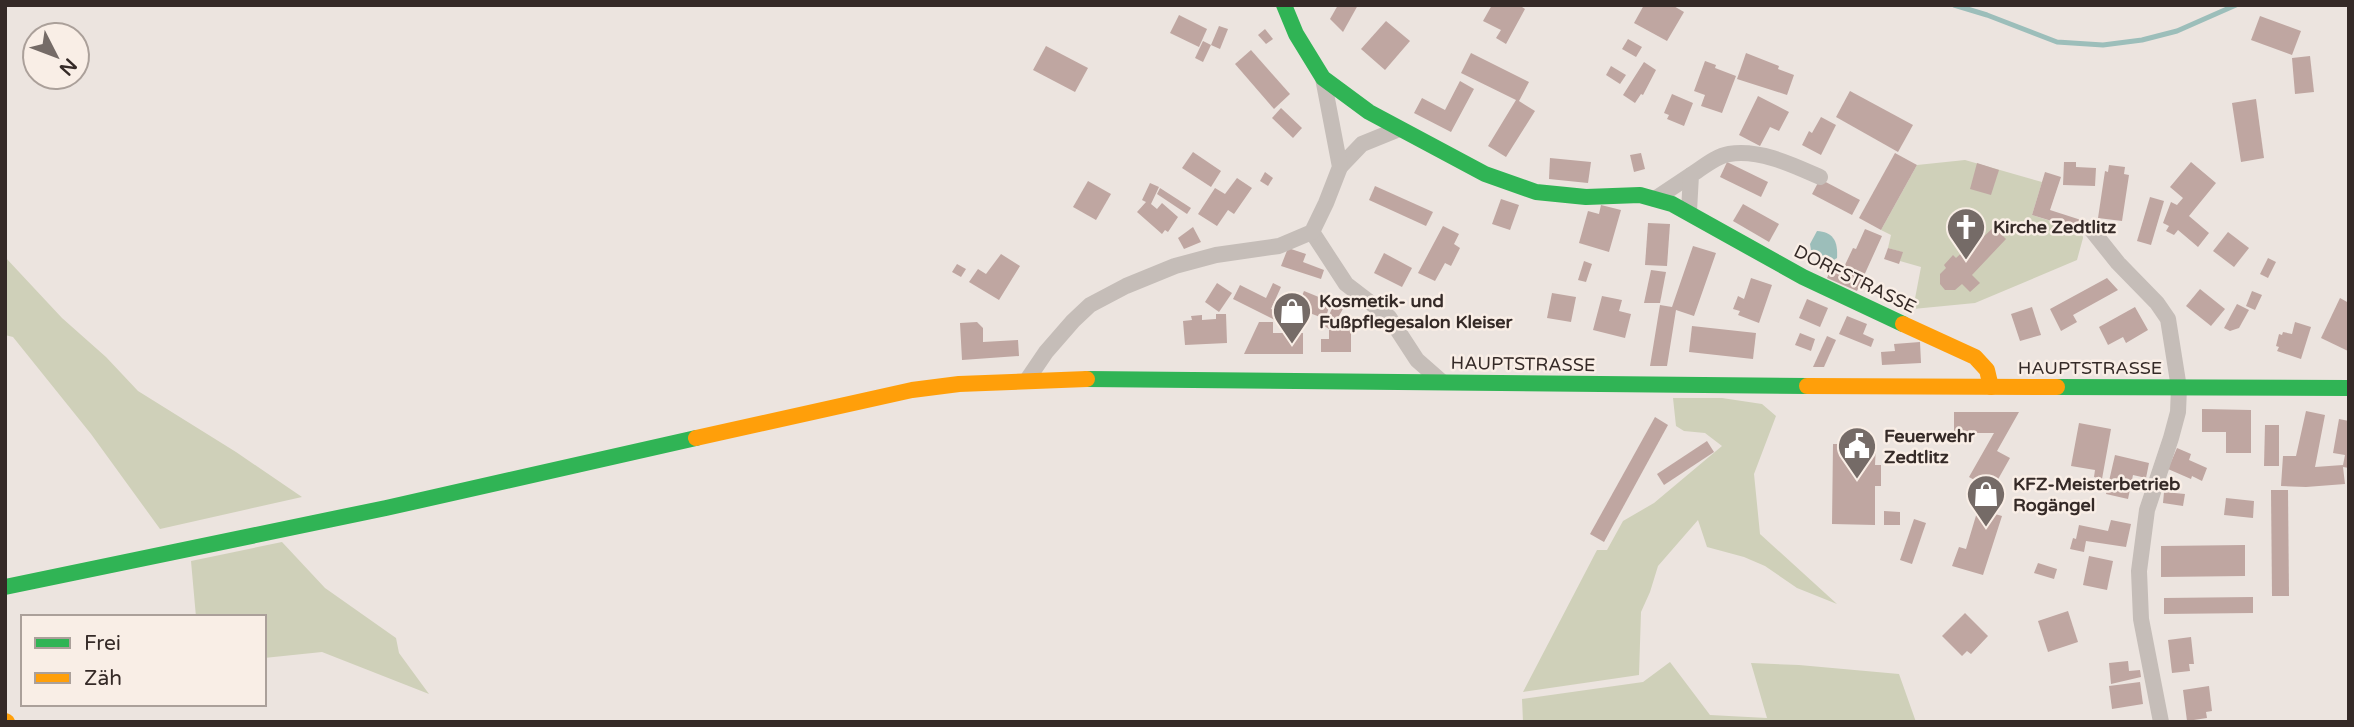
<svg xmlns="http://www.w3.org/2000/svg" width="2354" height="727" viewBox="0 0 2354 727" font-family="'Varela Round',sans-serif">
<rect width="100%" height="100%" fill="#ece4df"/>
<g fill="#cfd0b9">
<path d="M1965,160L2042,182L2032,215L2082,231L2083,238L2077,260L1975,303L1913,309L1921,267L1900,261L1902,252L1888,248L1891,235L1881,230L1917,165Z"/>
<path d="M5,257L62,318L106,357L138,391L236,452L302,497L160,529L91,434L13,337L5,335Z"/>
<path d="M1673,398H1722L1762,404L1776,416L1754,474L1760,534L1837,604L1797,588L1765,566L1744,557L1707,547L1698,520L1658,566L1650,592L1641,612L1639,675L1523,692L1597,550H1607L1623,521L1654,503L1722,446L1705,433L1684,431L1676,426Z"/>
<path d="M282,542L325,588L396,638L399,653L429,694L322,652L264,658V617H196L191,561Z"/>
<path d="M1670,662L1710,715L1767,718L1751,663L1799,665L1899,674L1916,722H1523L1522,699L1643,682Z"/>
</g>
<path fill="#9cbeba" d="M1817,231C1834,232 1838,242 1837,258L1832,261L1811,250L1810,244Z"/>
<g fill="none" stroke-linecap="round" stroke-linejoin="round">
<path stroke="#9cbeba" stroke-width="5" d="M1954,5L1987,15L2057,42L2103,45L2142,40L2177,31L2236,5"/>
</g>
<g fill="#bfa6a1">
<path d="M1338,5H1358L1343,32L1330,19Z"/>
<path d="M1492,5H1519L1525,9L1506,44L1496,38L1501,30L1483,21Z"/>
<path d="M1644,5H1672L1684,12L1667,41L1634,23Z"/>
<path d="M1179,15L1207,29L1199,47L1170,33Z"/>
<path d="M2260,16L2301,31L2292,55L2251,40Z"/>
<path d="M1386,21L1410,41L1385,70L1361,49Z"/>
<path d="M1219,26L1228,29L1220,49L1211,45Z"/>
<path d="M1265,29L1273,39L1266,44L1258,35Z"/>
<path d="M1628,39L1642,47L1636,57L1622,49Z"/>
<path d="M1203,41L1211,45L1203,62L1195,58Z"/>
<path d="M1046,46L1088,68L1075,92L1033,70Z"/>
<path d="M1251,50L1290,94L1274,109L1235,64Z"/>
<path d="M1471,53L1529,82L1519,101L1535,111L1506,157L1488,146L1516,100L1461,73Z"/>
<path d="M1746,53L1779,66L1778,69L1794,75L1787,95L1737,79Z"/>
<path d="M2310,56L2314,92L2295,94L2292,58Z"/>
<path d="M1705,61L1716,65L1715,68L1736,76L1722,113L1701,106L1705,95L1694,91Z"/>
<path d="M1644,62L1656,70L1643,95L1641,94L1635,103L1623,95Z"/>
<path d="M1611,66L1626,75L1620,84L1606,75Z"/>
<path d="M1460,81L1474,89L1451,132L1414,113L1422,98L1445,110Z"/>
<path d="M1850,91L1913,125L1898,152L1836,117Z"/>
<path d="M1672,94L1693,103L1684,126L1667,119L1669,115L1664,113Z"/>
<path d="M1758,96L1789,112L1779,131L1770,127L1760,146L1739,135Z"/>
<path d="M2256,99L2264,158L2241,162L2232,103Z"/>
<path d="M1281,108L1302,128L1293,138L1272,118Z"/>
<path d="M1821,117L1836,125L1821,155L1802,145L1809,131L1812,133Z"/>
<path d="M1193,152L1221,171L1211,187L1182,168Z"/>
<path d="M1641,153L1645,169L1634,172L1630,155Z"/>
<path d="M1895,153L1917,165L1881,230L1859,218Z"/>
<path d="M1550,158L1591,162L1588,183L1549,179Z"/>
<path d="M1727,162L1768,182L1761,197L1720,177Z"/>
<path d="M2064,162H2076V167L2096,168L2095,186L2063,185Z"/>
<path d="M2191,162L2216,183L2189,216L2209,233L2198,247L2178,230L2174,235L2166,231L2169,226L2163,223L2171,202L2177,205L2183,198L2170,187Z"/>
<path d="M1977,163L1999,170L1991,195L1970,189Z"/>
<path d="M2109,165L2125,167L2124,174L2129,175L2122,221L2098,218L2105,171L2108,172Z"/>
<path d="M1265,172L1273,178L1268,186L1260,181Z"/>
<path d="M2045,172L2061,177L2050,210L2081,220L2078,229L2032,215Z"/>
<path d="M1237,178L1252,188L1234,214L1228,210L1217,226L1198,214L1215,188L1225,194Z"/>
<path d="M1820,179L1860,200L1852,215L1812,194Z"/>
<path d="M1088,181L1111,194L1096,220L1073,207Z"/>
<path d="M1150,183L1159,187L1151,204L1157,209L1162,203L1178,217L1168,232L1165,230L1162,234L1137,212L1146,202L1142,200Z"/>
<path d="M1375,186L1433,212L1426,226L1369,200Z"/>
<path d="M1160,188L1191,208L1187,214L1157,194Z"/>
<path d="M2150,197L2164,201L2151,245L2137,241Z"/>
<path d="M1501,199L1519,205L1510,230L1492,224Z"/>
<path d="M1743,204L1779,224L1769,242L1733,221Z"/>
<path d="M1601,205L1621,210L1609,252L1579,243L1588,211L1599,214Z"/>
<path d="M1648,223L1670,224L1667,266L1645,265Z"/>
<path d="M1443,226L1459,234L1454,244L1460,248L1451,266L1445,263L1435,281L1418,273Z"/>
<path d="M1193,227L1201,242L1184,249L1178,238Z"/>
<path d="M1994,227L2006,239L1972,275L1980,283L1970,292L1962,284L1955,290H1945L1940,284V274L1946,268L1944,265L1953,255L1956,258L1980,236L1982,238Z"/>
<path d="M1865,229L1882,236L1857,291L1827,278L1833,265L1844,267L1853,248L1856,249Z"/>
<path d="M2228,232L2249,248L2234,267L2213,251Z"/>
<path d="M1693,246L1716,253L1694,316L1676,310L1667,366H1650L1660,305L1672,307Z"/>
<path d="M1288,248L1306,254L1303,262L1324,270L1321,279L1281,266Z"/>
<path d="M1888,248L1903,252L1899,264L1884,259Z"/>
<path d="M1384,253L1412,268L1402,287L1374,273Z"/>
<path d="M1001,254L1020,266L999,300L969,282L978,269L986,274Z"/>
<path d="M2268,258L2276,262L2268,278L2260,274Z"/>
<path d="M1584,261L1592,264L1586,282L1578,280Z"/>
<path d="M957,264L966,269L961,277L952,272Z"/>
<path d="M1651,270L1666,272L1660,303H1644Z"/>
<path d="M1751,278L1772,285L1759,323L1738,315L1740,311L1733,309L1738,296L1744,299Z"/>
<path d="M2107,278L2118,290L2073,315L2077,322L2061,331L2050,309Z"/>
<path d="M1217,283L1232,293L1219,312L1205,302Z"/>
<path d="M1273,283L1281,287L1271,309L1279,312L1275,320L1233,299L1240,285L1266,298Z"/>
<path d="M2200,289L2225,309L2211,326L2186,306Z"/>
<path d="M1304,291L1331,302L1325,319L1297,308Z"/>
<path d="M2252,291L2262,295L2255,310L2246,306Z"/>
<path d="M1552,293L1576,297L1571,322L1547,318Z"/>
<path d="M1602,296L1622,300L1619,311L1631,314L1625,338L1593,330Z"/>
<path d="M2340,298L2349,303L2348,351L2321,338Z"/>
<path d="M1807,299L1828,308L1820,327L1799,318Z"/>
<path d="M1335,302L1344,307L1331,330H1351V352H1321V339H1329V330H1331L1324,326Z"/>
<path d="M2237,304L2249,310L2239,328L2230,331L2224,328Z"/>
<path d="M2032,307L2041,335L2020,341L2011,314Z"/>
<path d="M2135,307L2148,330L2126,343L2123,337L2108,345L2099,327Z"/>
<path d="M1216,314H1226L1227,343L1185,345L1183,321L1192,320L1191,316L1202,315V320L1216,319Z"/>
<path d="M1847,316L1867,324L1863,334L1874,339L1871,347L1839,334Z"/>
<path d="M977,322L983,328V342L1018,340L1019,356L962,360L960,323Z"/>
<path d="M1259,322H1273V333H1303V354H1244Z"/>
<path d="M2295,322L2311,327L2301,359L2277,351L2279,347L2276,346L2279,334L2282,335L2283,332L2292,334Z"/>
<path d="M1692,326L1756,333L1753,359L1689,352Z"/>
<path d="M1800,333L1815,339L1811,351L1795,345Z"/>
<path d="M1827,336L1836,340L1824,367H1813Z"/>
<path d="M1920,342L1921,363L1882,365L1881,352L1895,351L1894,344Z"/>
<path d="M2202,409L2251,410V453H2226V432H2202Z"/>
<path d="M2306,411L2325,415L2315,467L2343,465L2345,455L2333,453L2339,419L2349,421V468L2343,467L2345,484L2306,487L2281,486L2283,456H2296Z"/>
<path d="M1954,412H2019L1997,451L2010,458L1992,490L1969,477L1994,433H1954Z"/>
<path d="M1655,417L1668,425L1604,542L1590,534Z"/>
<path d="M2079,423L2111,429L2102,479L2094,477L2095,470L2071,466Z"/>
<path d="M2265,425H2279V466H2264Z"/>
<path d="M1707,441L1714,452L1664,485L1657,474Z"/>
<path d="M1833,444H1876L1875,465H1881V486H1875V525L1832,524Z"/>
<path d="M2177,448L2191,454L2189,460L2207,468L2202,481L2192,476L2191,479L2168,469Z"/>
<path d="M2115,455L2149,463L2146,478L2133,475L2128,499L2106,494Z"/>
<path d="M2271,490H2288L2289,596H2272Z"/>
<path d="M2164,492L2185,494L2183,506L2163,503Z"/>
<path d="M2226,498L2254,501L2253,518L2224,515Z"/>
<path d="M1978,509L2002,516L1983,575L1952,566L1959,547L1966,549Z"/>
<path d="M1884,511L1900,512V525H1884Z"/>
<path d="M1914,519L1926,523L1912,564L1900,560Z"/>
<path d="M2111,520L2131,524L2126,547L2086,541L2084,552L2070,549L2073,538L2076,539L2079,525L2108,531Z"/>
<path d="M2245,545V576L2161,577V546Z"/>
<path d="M2089,556L2113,561L2107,590L2083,585Z"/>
<path d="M2038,563L2057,569L2054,579L2034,573Z"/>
<path d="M2253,597V613L2164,614V598Z"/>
<path d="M2068,611L2078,642L2048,652L2038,621Z"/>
<path d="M1965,613L1988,636L1971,654L1967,651L1962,656L1942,636Z"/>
<path d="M2191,637L2194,664H2189L2190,671L2172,673L2168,640Z"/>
<path d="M2128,661L2129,671L2140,670L2141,677L2111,684L2109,663Z"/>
<path d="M2140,682L2143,704L2112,709L2109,686Z"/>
<path d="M2209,686L2212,711L2206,712L2207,718L2187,721L2183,690Z"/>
</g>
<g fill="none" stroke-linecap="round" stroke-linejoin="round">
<g stroke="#c5bdb8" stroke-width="16">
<path d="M1340,167L1362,144L1399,129"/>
<path d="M1655,199L1691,175"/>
<path d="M1689,211L1691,175C1702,168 1716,156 1729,154C1760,149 1793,165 1820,177"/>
<path d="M2090,228L2118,263L2157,303L2168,319L2179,388L2178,412L2171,438L2147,510L2139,571L2141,619L2161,722"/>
<path d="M1312,232L1346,284L1389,317L1417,360L1442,382"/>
<path d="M1027,380L1046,352L1073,321L1090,305L1126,286L1175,266L1216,255L1279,246L1312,232L1326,203L1340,167L1323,78"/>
</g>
<g stroke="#30b455" stroke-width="16">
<path d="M1284,5L1296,34L1323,78L1369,112L1485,174L1536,192L1586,197L1640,195L1672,204L1803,277L1903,324"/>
<path d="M1087,379L1807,386"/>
<path d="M2057,387L2349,388"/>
<path d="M5,587L386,508L696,438"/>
</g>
<g stroke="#ff9f0a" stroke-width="16">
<path d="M1903,324L1975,357L1987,370L1991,387"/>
<path d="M1807,386L2057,387"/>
<path d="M696,438L912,390L959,384L1087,379"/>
<path d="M5,721L7,722"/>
</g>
</g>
<defs>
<g id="church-pin" transform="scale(2.0125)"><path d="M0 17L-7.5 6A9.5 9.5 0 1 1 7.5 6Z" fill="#756b67" stroke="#f9eee6"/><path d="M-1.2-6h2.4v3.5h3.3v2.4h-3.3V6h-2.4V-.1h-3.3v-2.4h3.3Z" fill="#fff"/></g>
<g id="shop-pin" transform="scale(2.0125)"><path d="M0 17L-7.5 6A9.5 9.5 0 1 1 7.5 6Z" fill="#756b67" stroke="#f9eee6"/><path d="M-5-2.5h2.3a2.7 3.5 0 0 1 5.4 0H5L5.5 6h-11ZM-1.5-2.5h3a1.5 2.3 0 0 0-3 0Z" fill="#fff"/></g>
<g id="civic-pin" transform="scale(2.0125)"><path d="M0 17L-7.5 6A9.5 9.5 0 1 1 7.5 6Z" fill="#756b67" stroke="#f9eee6"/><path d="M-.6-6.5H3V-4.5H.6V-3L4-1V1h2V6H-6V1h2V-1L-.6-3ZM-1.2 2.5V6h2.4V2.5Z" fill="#fff"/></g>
</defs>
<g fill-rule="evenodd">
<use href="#church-pin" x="1966" y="227"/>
<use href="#shop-pin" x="1292" y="311"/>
<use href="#civic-pin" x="1857" y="446"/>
<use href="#shop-pin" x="1986" y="494"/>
</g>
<g text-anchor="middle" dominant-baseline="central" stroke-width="5" stroke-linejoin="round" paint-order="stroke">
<g font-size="18" font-weight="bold" fill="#352a27" stroke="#f9eee6" text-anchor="start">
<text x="1993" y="227">Kirche Zedtlitz</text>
<text x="1319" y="301">Kosmetik- und<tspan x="1319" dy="21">Fußpflegesalon Kleiser</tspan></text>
<text x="1884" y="436">Feuerwehr<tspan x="1884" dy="21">Zedtlitz</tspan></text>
<text x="2013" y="484">KFZ-Meisterbetrieb<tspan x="2013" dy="21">Rogängel</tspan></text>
</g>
<g font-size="18" fill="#352a27" stroke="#f9eee6">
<text transform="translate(1855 279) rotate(26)">DORFSTRASSE</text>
<text transform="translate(1523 364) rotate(1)">HAUPTSTRASSE</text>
<text x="2090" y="368">HAUPTSTRASSE</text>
</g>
</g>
<rect width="2354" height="727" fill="none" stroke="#352a27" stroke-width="14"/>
<rect x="21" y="615" width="245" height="91" fill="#f9eee6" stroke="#aba09a" stroke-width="2"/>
<rect x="35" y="638" width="35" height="10" fill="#30b455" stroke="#aba09a" stroke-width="2"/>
<text x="84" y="650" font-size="21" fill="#352a27">Frei</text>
<rect x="35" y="673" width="35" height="10" fill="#ff9f0a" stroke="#aba09a" stroke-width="2"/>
<text x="84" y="685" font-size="21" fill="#352a27">Zäh</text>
<g transform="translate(56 56) rotate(132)"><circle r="33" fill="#f9eee6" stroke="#aba09a" stroke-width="2"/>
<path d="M0-5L12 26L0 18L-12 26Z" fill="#756b67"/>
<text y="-10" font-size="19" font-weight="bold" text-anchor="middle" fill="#352a27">N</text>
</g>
</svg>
